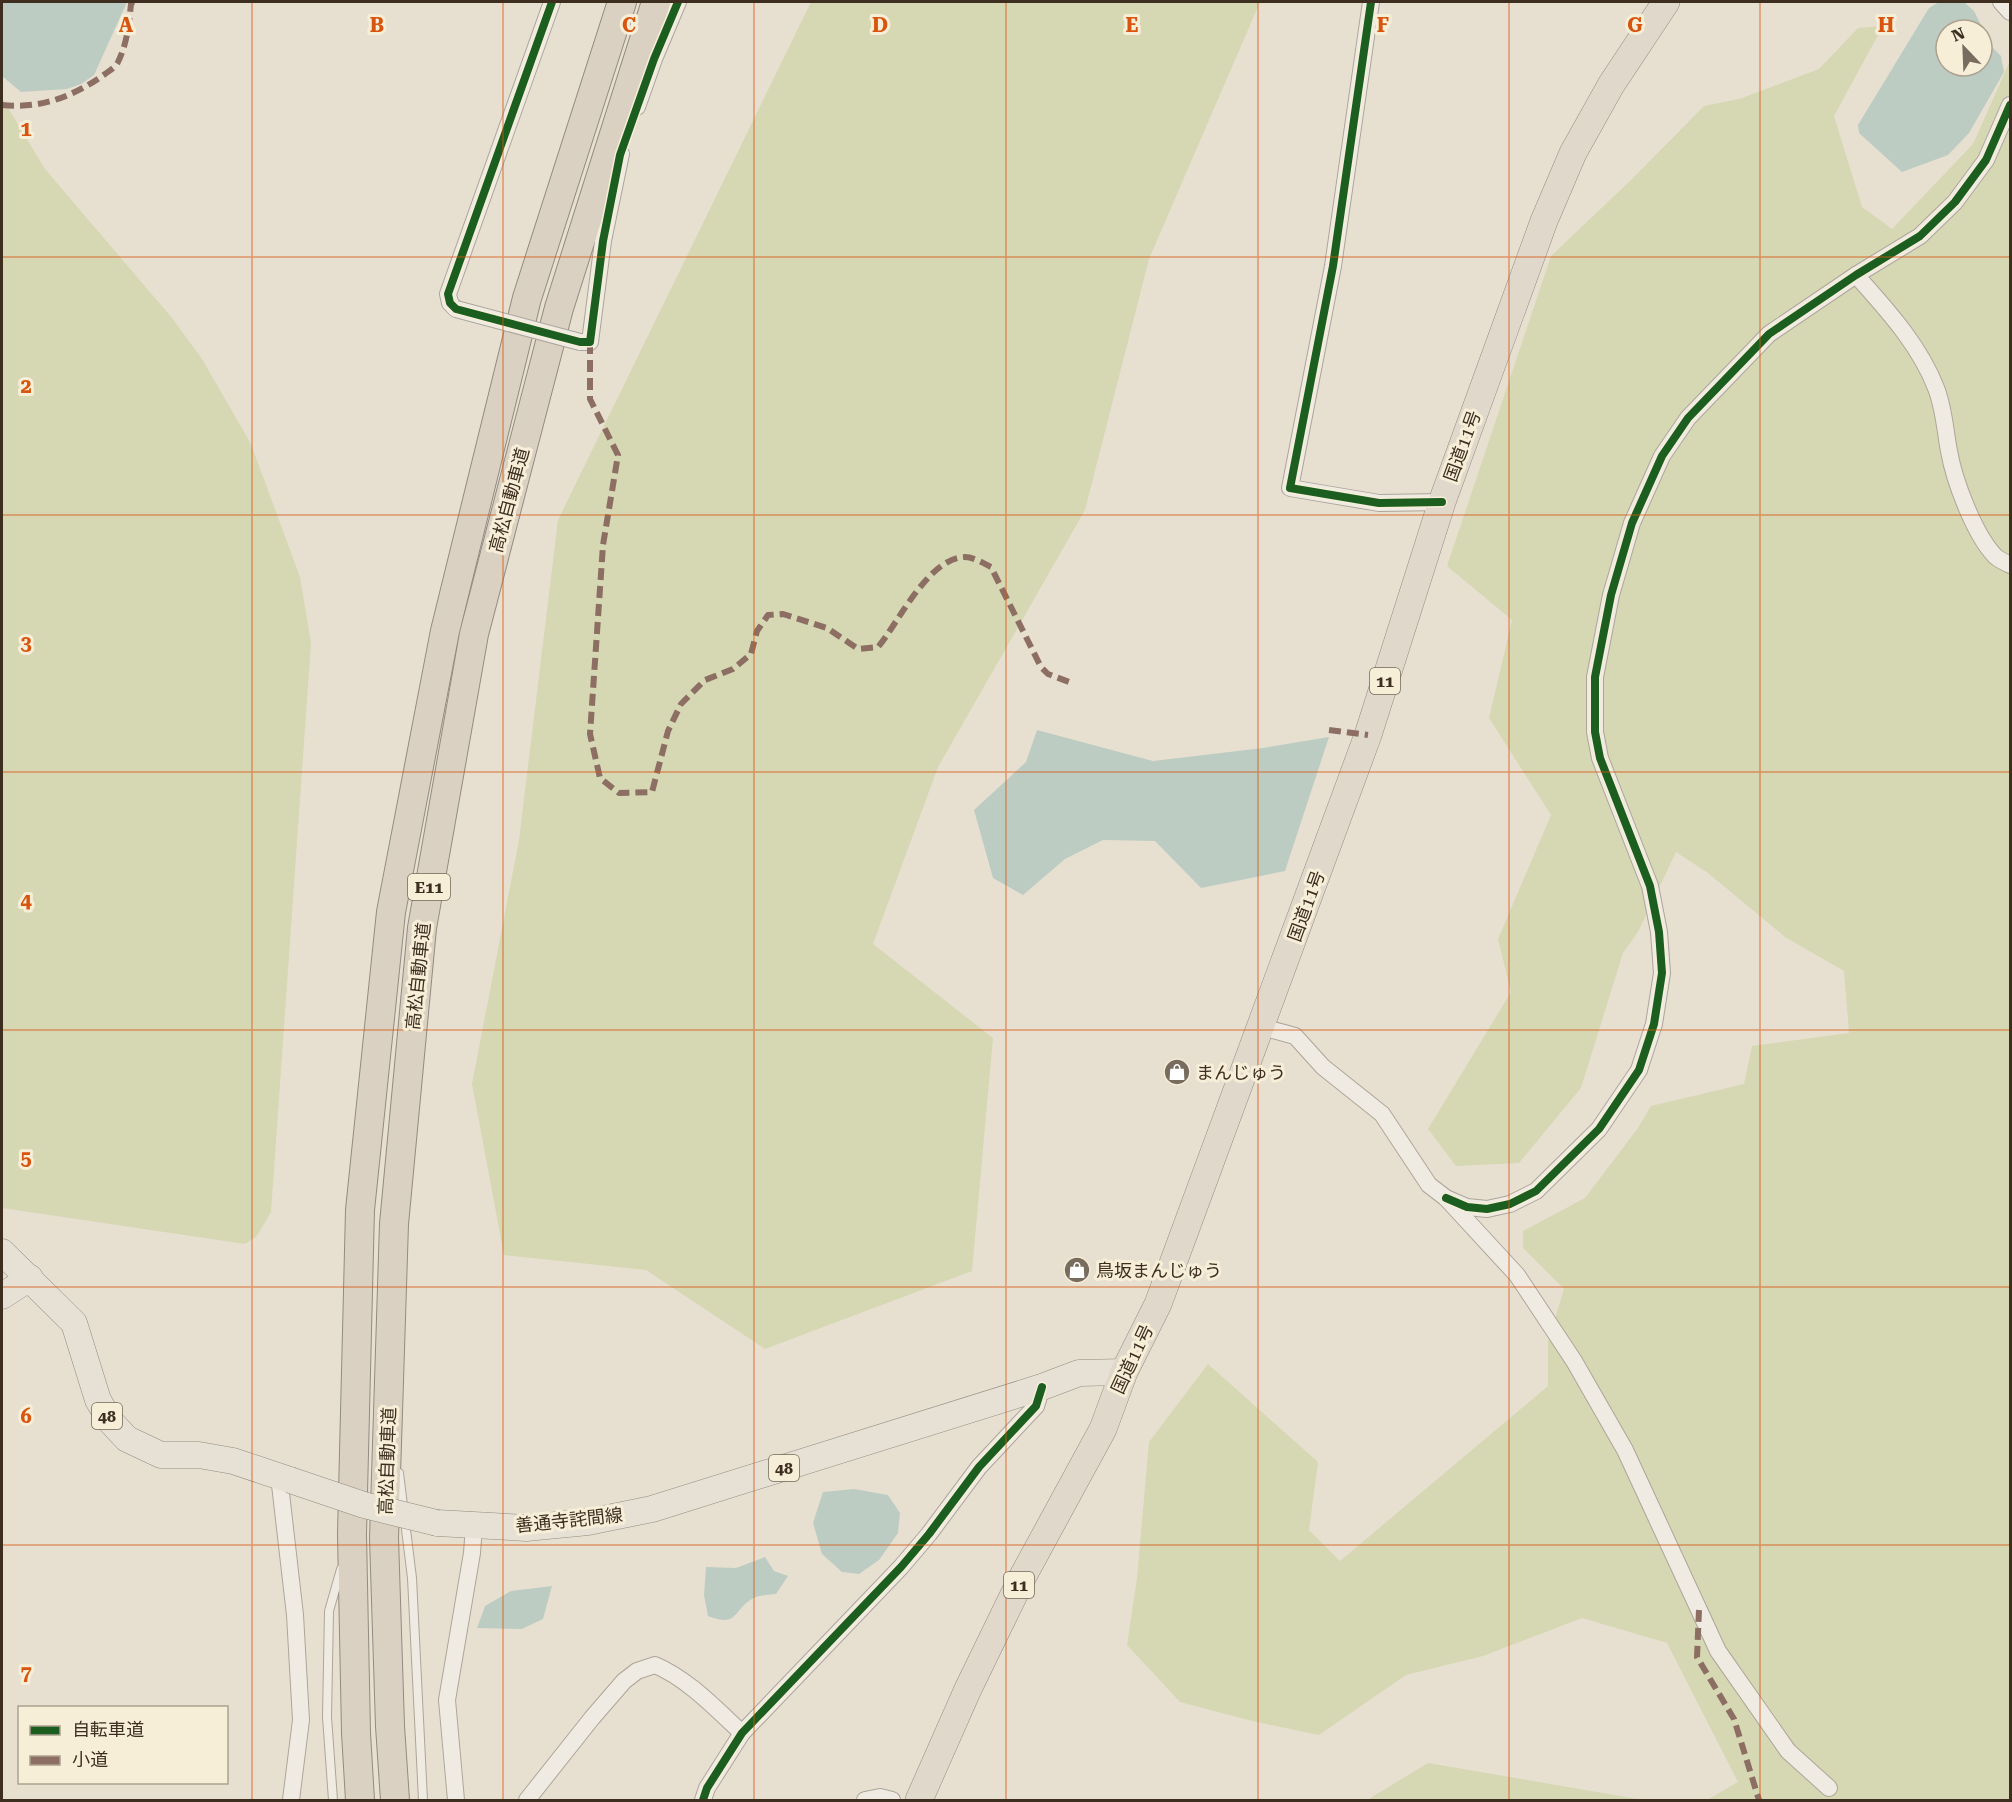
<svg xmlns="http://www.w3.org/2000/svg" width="2012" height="1802" viewBox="0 0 2012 1802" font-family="'Roboto Serif','Noto Sans JP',serif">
<rect width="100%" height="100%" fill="#e7e0d1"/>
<g fill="#d6d7b3">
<path d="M811,2H1260L1149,259L1085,510L938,767L873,944L993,1038L972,1271L765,1349L646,1270L504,1255L472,1084L519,840L558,520Z"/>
<path d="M1883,26L1834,116L1862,207L1892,229L1973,144L2010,61V1800H1707L1738,1782L1667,1643L1582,1618L1483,1656L1406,1675L1319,1735L1252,1721L1180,1702L1127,1645L1137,1578L1149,1442L1208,1364L1318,1462L1309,1530L1340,1561L1548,1386V1342L1564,1289L1523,1248V1231L1585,1198L1638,1128L1651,1106L1744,1084L1752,1046L1849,1033L1844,971L1785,937L1708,873L1676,852L1638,932L1623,953L1581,1088L1519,1163L1456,1166L1428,1129L1511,992L1498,939L1551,815L1489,718L1512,620L1447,566L1551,256L1631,180L1704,106L1739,99L1819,69L1858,28Z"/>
<path d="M2,98L45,169L172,318L202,359L251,444L300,577L311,643L271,1212L257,1236L245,1244L2,1208Z"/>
<path d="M1428,1763L1643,1800H1367Z"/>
</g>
<g fill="#bcccc2" fill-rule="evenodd">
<path d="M2,2H127L94,75L81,84L67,89L21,92L2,76Z"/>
<path d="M1939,2H1964L1974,11L1992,47L2001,56L2004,72L1969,133L1948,155L1902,172L1859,133L1858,125L1929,8ZM1946,30H1982V66H1946Z"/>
<path d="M1037,730L1153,761L1263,748L1329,737L1285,871L1201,888L1155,841L1103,840L1065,859L1023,895L993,878L974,810L1026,762Z"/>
<path d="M854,1489L888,1495L900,1513L898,1533L879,1560L859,1574L842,1572L822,1554L813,1523L823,1492Z"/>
<path d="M765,1557L774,1571L788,1576L776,1594C769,1595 758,1595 752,1599C733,1610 738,1628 708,1616L704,1595L706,1567L736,1568Z"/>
<path d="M552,1586L543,1619L522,1629L477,1628L485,1606L511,1591Z"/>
</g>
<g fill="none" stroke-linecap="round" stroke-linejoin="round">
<g stroke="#ada599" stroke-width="10">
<g id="service">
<path d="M399,1473L412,1578L423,1800"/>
<path d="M333,1800L327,1717L329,1611L341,1569"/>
</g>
</g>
<g stroke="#ada599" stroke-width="18">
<g id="minor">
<path d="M1371,2L1333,266L1290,488L1379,503L1442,502"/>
<path d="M2001,2L2010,12"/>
<path d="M637,107L654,59L678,2"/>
<path d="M1856,275C1886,309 1919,344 1936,388C1944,408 1945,430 1949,451C1954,480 1974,534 1995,556C1999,560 2005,562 2010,565"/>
<path d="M456,309L450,303L448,294L552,2"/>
<path d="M580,342H590L603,241L621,154"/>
<path d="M1262,1027L1295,1036L1323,1067L1382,1114L1429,1185L1446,1198L1517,1275L1574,1361L1625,1450L1718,1651L1788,1751L1829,1788"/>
<path d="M1446,1198L1467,1207L1487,1209L1510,1204L1536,1191L1599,1129L1639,1070L1654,1024L1662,973L1659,932L1650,886L1600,758L1595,732V677L1611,595L1632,523L1662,456L1688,418L1769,334L1856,275L1920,236L1955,202L1986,160L2010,105"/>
<path d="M279,1476L295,1615L301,1720L291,1800"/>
<path d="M456,1800L447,1700L472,1553L474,1526"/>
<path d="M527,1800L592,1718L624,1681L637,1671L655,1665C688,1679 716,1709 742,1733"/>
<path d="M703,1800L707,1788L742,1733L901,1567L929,1534L979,1467L1036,1406L1042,1387"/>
<path d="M865,1800L880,1797L892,1800"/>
</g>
</g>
<g stroke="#928b80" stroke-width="27">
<g id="primary">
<path d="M2,1252L74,1323L98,1400L111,1422L127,1439L161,1455H199L233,1461L290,1480"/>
<path d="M2,1296L30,1278"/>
<path d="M437,1523L526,1528L588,1522L652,1509L1042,1387L1079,1373L1124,1372"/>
</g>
</g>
<g stroke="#928b80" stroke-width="28">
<path id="trunk" d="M919,1800L968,1689L1023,1576L1103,1429L1124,1372L1158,1304L1368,735L1442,502L1544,221L1573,153L1611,85L1666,2"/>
</g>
<g stroke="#928b80" stroke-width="30">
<g id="motorway">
<path d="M360,1800L356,1733L352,1534L360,1210L391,912L445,631L527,298L622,2"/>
<path d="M395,1800L390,1726L384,1538L394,1224L422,928L474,634L559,308L656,2"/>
</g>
</g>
<use href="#service" stroke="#efebe3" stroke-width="8"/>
<use href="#minor" stroke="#efebe3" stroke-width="16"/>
<use href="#primary" stroke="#e6e1d4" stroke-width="26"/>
<use href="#trunk" stroke="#e0d9cb" stroke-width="27"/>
<use href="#motorway" stroke="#dad1c2" stroke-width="28"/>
<g stroke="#ada599" stroke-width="18" stroke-linecap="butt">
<path id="minor-bridge" d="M456,309L580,342"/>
</g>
<g stroke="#928b80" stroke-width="27" stroke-linecap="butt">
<path id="primary-bridge" d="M290,1480L364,1505L437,1523"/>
</g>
<use href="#minor-bridge" stroke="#efebe3" stroke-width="16"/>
<use href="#primary-bridge" stroke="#e6e1d4" stroke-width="26"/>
<g stroke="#8d6e63" stroke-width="6" stroke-dasharray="12 6" stroke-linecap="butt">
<path d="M2,105C40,109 73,97 105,74C109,71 116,67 118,62C127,44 129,24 131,4L133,2"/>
<path d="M590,342V399L618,455L603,545L590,734L600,778L619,793L652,792L668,731L681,704L705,680L733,669L751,654L757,631L768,615L783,614L827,628L858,649L878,647C899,622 928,558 965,557C973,557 983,563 991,567L1041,667L1048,674L1069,682"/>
<path d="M1329,730L1368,735"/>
<path d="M1699,1610L1697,1657L1734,1719L1759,1800"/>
</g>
<g stroke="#f7eed8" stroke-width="11">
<g id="cycleway">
<path d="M552,2L448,294L450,303L456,309L580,342H590L603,241L620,155L654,59L678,2"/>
<path d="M1371,2L1333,266L1290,488L1379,503L1442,502"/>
<path d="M1446,1198L1467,1207L1487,1209L1510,1204L1536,1191L1599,1129L1639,1070L1654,1024L1662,973L1659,932L1650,886L1600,758L1595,732V677L1611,595L1632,523L1662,456L1688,418L1769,334L1856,275L1920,236L1955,202L1986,160L2010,105"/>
<path d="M703,1800L707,1788L742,1733L901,1567L929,1534L979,1467L1036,1406L1042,1387"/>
</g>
</g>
<use href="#cycleway" stroke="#1b5e20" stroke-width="8"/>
</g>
<path fill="none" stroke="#d7550e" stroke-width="1.5" stroke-opacity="0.55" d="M252,2V1800M503,2V1800M754,2V1800M1006,2V1800M1258,2V1800M1509,2V1800M1760,2V1800M2,257H2010M2,515H2010M2,772H2010M2,1030H2010M2,1287H2010M2,1545H2010"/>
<defs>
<g id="shop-disc" transform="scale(1.35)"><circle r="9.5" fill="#786c5e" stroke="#f7eed8"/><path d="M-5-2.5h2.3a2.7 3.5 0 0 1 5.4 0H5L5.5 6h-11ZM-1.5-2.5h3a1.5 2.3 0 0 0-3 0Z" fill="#fff"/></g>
</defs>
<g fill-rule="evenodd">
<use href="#shop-disc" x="1177" y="1072"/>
<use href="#shop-disc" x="1077" y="1270"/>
</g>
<g text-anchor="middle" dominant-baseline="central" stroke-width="6" stroke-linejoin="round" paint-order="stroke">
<g fill="#f7eed8" stroke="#756857" stroke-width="1.5">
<rect x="1370" y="668" width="30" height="26" rx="4.5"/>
<rect x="408" y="874" width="42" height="26" rx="4.5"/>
<rect x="92" y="1403" width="30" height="26" rx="4.5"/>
<rect x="769" y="1455" width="30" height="26" rx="4.5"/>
<rect x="1004" y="1572" width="30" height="26" rx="4.5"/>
</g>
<g font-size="16" font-weight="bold" fill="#3d2e20">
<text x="1385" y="681">11</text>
<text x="429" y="887">E11</text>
<text x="107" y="1416">48</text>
<text x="784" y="1468">48</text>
<text x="1019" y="1585">11</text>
</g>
<g font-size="18" fill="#3d2e20" stroke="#f7eed8">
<text transform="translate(1462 446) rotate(-70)">国道11号</text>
<text transform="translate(509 500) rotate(-75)">高松自動車道</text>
<text transform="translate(1306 906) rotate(-70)">国道11号</text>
<text transform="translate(418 976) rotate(-84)">高松自動車道</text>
<text transform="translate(1132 1359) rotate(-65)">国道11号</text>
<text transform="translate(387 1461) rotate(-88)">高松自動車道</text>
<text transform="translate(569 1520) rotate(-6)">善通寺詫間線</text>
</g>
<g font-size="18" fill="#3d2e20" stroke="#f7eed8" text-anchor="start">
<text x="1196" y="1072">まんじゅう</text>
<text x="1096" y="1270">鳥坂まんじゅう</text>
</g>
</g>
<g font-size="20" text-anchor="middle" font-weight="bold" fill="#d7550e" stroke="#f7eed8" stroke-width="6" stroke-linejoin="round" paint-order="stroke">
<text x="126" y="32">A</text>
<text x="377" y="32">B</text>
<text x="629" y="32">C</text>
<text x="880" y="32">D</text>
<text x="1132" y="32">E</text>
<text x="1383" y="32">F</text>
<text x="1635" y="32">G</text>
<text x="1886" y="32">H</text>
<text x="26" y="136">1</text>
<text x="26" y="393">2</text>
<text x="26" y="650">3</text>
<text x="26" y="908">4</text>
<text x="26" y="1165">5</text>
<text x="26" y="1423">6</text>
<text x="26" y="1680">7</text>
</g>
<rect width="2012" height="1802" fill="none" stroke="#3d2e20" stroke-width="6"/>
<rect x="18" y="1706" width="210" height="78" fill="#f7eed8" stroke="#ada18e" stroke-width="1.5"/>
<rect x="30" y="1726" width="30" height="9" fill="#1b5e20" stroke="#ada18e" stroke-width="1.5"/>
<text x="72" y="1736" font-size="18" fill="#3d2e20">自転車道</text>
<rect x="30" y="1756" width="30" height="9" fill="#8d6e63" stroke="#ada18e" stroke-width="1.5"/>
<text x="72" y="1766" font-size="18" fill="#3d2e20">小道</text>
<g transform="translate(1964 48) rotate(337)"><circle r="28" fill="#f7eed8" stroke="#ada18e" stroke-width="1.5"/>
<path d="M0-4.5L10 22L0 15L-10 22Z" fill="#786c5e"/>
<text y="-9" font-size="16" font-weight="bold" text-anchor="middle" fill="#3d2e20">N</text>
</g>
</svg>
